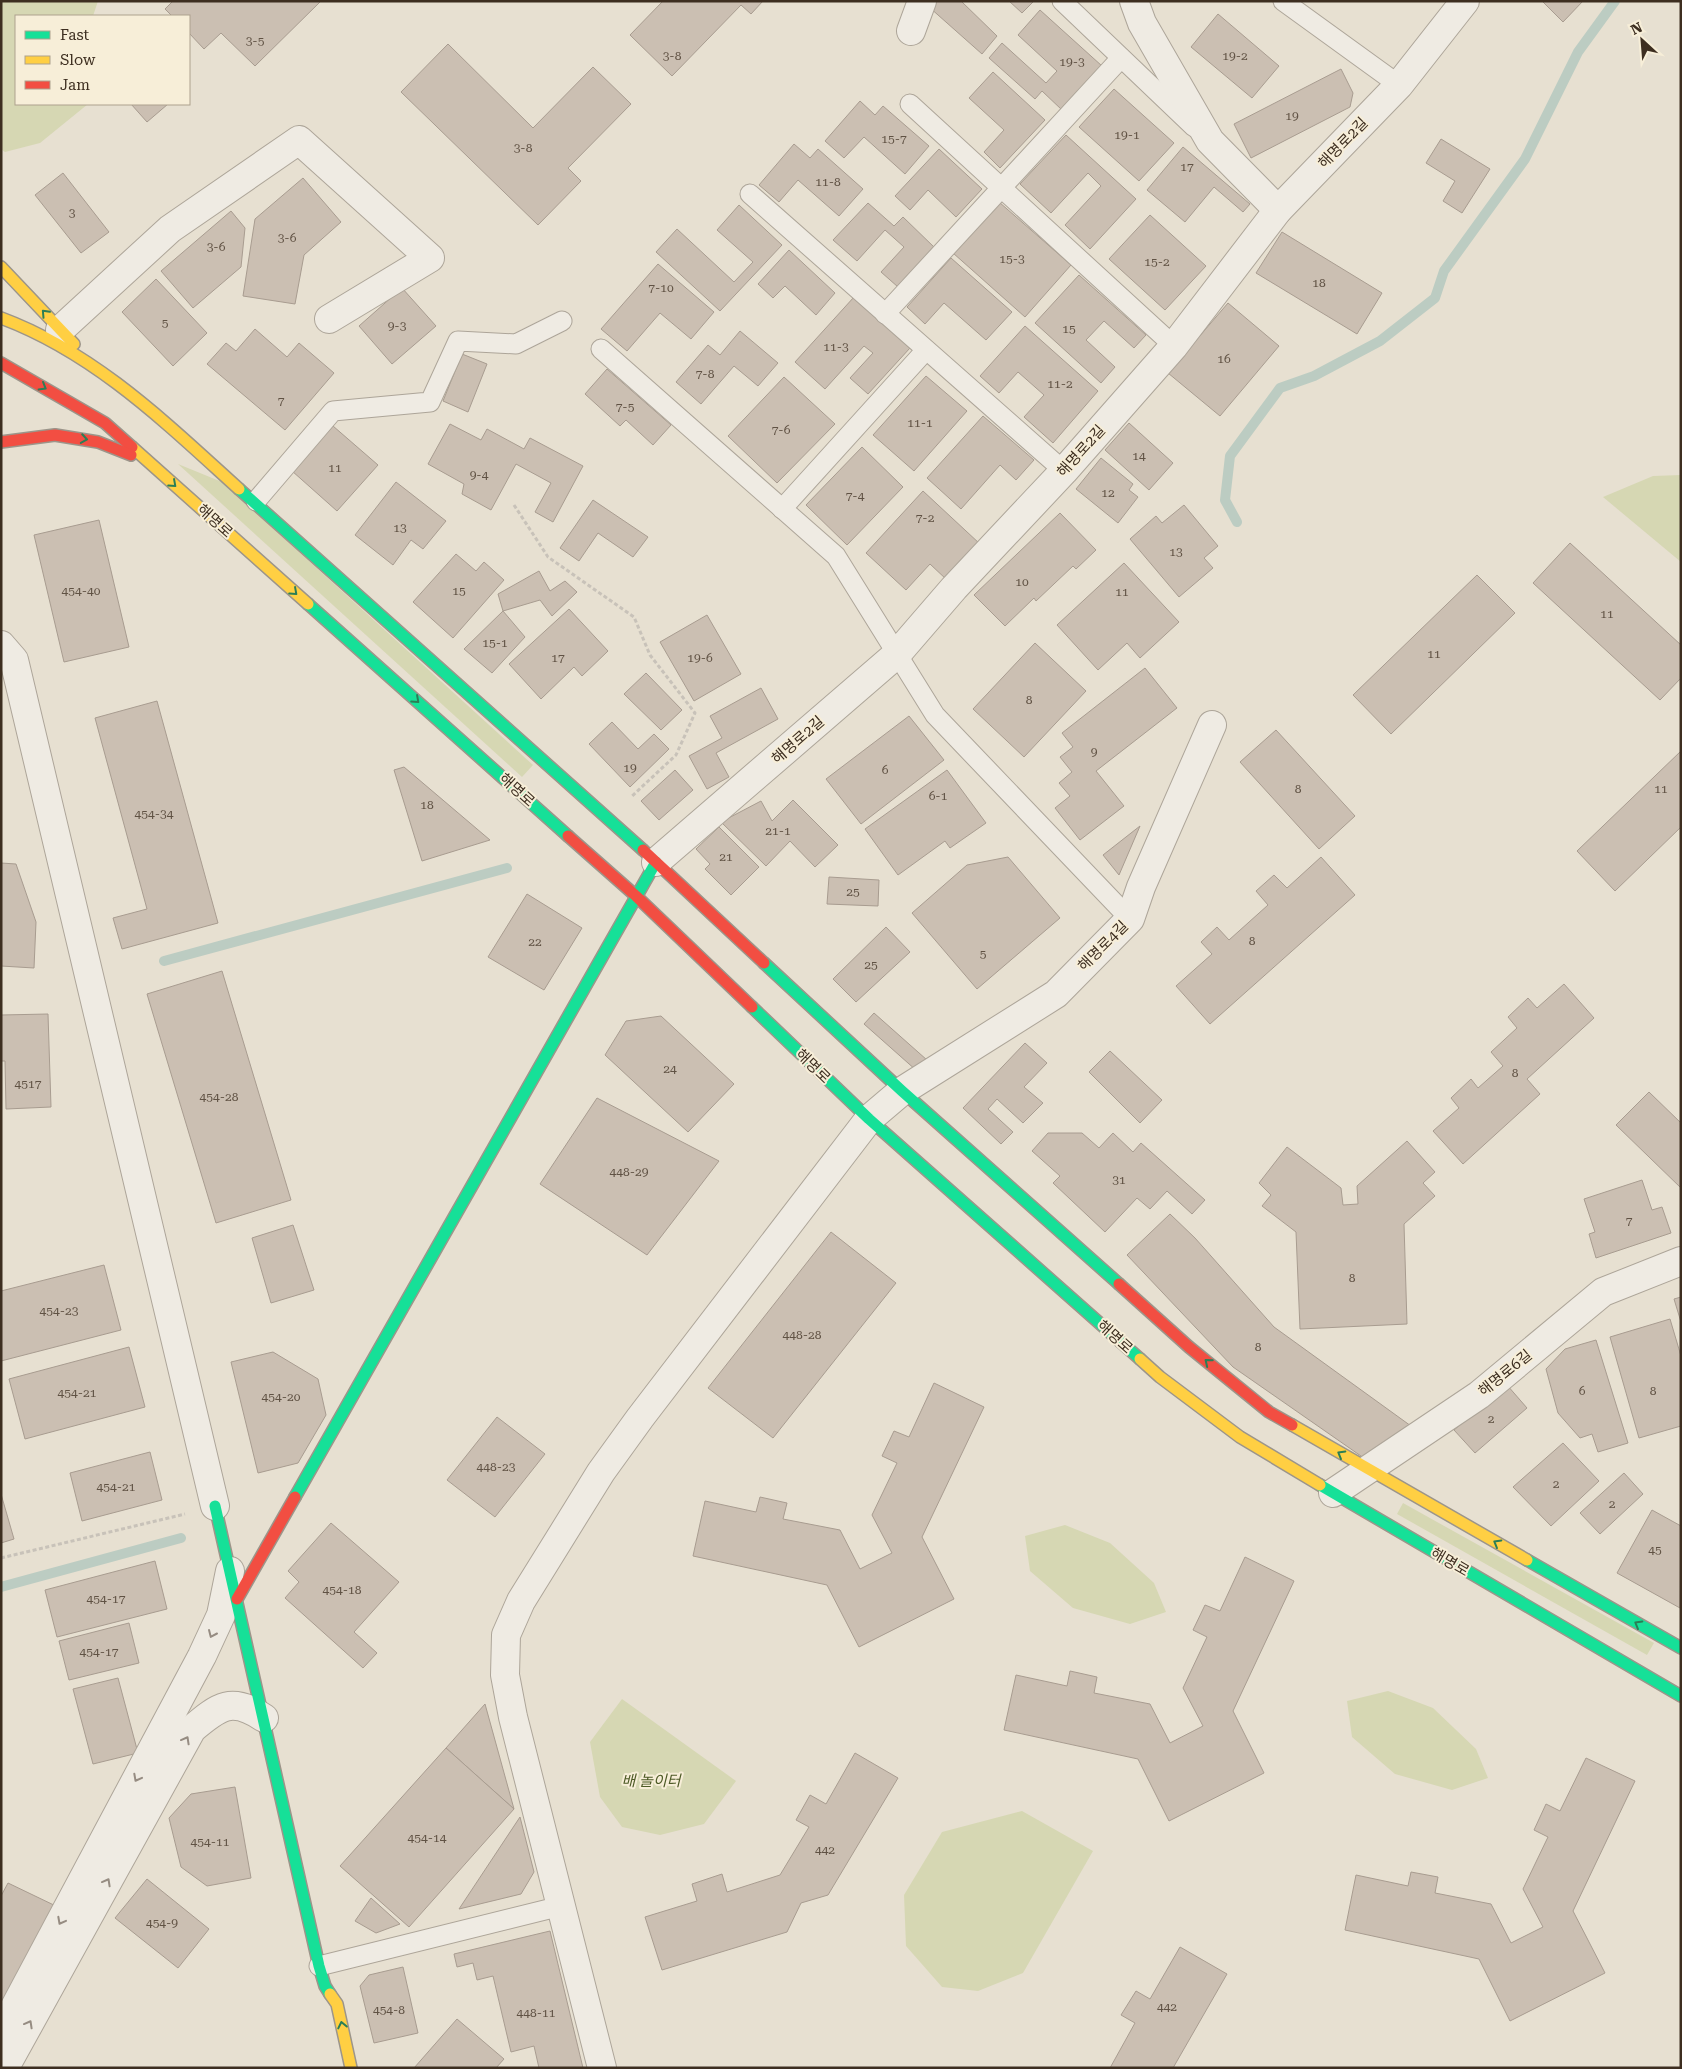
<svg xmlns="http://www.w3.org/2000/svg" width="1682" height="2069" viewBox="0 0 1682 2069" font-family="'Roboto Serif','Noto Sans KR',serif">
<rect width="100%" height="100%" fill="#e7e0d1"/>
<g fill="#d6d7b3">
<path d="M1,1H98L93,16H16V104H88L40,143L5,152L1,149Z"/>
<path d="M178,464L222,482L533,765L522,777Z"/>
<path d="M1681,475V562L1603,497L1653,476Z"/>
<path d="M1403,1503L1654,1643L1647,1655L1397,1514Z"/>
<path d="M1065,1525L1110,1543L1154,1583L1166,1612L1130,1624L1073,1608L1030,1571L1025,1536Z"/>
<path d="M1388,1691L1433,1708L1476,1749L1488,1778L1452,1790L1395,1774L1352,1737L1347,1701Z"/>
<path d="M622,1699L736,1781L704,1824L660,1835L622,1827L600,1797L590,1742Z"/>
<path d="M1022,1811L1093,1851L1023,1973L978,1991L942,1987L906,1946L904,1895L942,1832Z"/>
</g>
<g fill="none" stroke-linecap="round" stroke-linejoin="round">
<g stroke="#bcccc2" stroke-width="10">
<path d="M1237,522L1225,500L1230,456L1280,388L1314,376L1380,341L1435,298L1444,271L1525,159L1578,52L1615,1"/>
<path d="M164,961L507,868"/>
<path d="M1,1587L181,1538"/>
</g>
</g>
<g fill="#cbbfb2" stroke="#a89c90">
<path d="M173,1H321L255,66L221,33L204,49L189,33V16H172L165,9Z"/>
<path d="M663,1H763L751,14L741,5L672,76L630,35Z"/>
<path d="M932,1H961L997,36L982,54L929,7Z"/>
<path d="M1009,1H1034L1022,13Z"/>
<path d="M1542,1H1583L1563,22Z"/>
<path d="M1040,10L1102,66L1062,110L1042,91L1035,99L989,58L1002,43L1046,83L1057,71L1018,35Z"/>
<path d="M1218,14L1279,66L1252,98L1191,47Z"/>
<path d="M448,44L533,128L593,67L631,104L568,168L581,181L538,225L401,92Z"/>
<path d="M1341,69L1353,93L1350,107L1251,158L1234,124Z"/>
<path d="M993,72L1045,120L1000,168L984,152L1004,130L969,98Z"/>
<path d="M1114,89L1174,143L1139,181L1079,127Z"/>
<path d="M860,101L875,115L883,106L929,146L905,174L864,137L844,158L825,141Z"/>
<path d="M131,104H168L147,122Z"/>
<path d="M1066,135L1136,199L1090,249L1065,225L1101,186L1088,173L1051,213L1020,184Z"/>
<path d="M1441,139L1490,169L1462,213L1443,201L1455,181L1426,163Z"/>
<path d="M794,144L810,158L818,149L863,189L839,216L798,180L779,202L759,185Z"/>
<path d="M1183,147L1250,204L1243,212L1214,187L1185,222L1147,190Z"/>
<path d="M939,149L982,189L956,217L928,190L910,210L895,196Z"/>
<path d="M63,173L109,232L81,253L35,195Z"/>
<path d="M303,178L341,222L304,255L295,304L243,296L255,219Z"/>
<path d="M999,202L1071,265L1025,317L953,253Z"/>
<path d="M868,203L894,226L903,217L935,248L898,287L881,272L904,247L885,230L857,261L833,240Z"/>
<path d="M739,205L782,245L720,311L656,252L677,229L734,282L753,262L717,230Z"/>
<path d="M231,211L245,228L241,267L193,308L161,271Z"/>
<path d="M1150,215L1206,266L1165,310L1109,259Z"/>
<path d="M1282,232L1382,293L1357,334L1256,273Z"/>
<path d="M789,250L835,293L816,315L785,286L773,298L758,284Z"/>
<path d="M951,258L1012,312L986,340L944,303L925,324L907,307Z"/>
<path d="M658,264L714,312L691,339L660,313L627,351L601,329Z"/>
<path d="M1079,275L1146,335L1134,348L1104,321L1086,340L1115,367L1101,383L1035,323Z"/>
<path d="M156,279L207,333L173,366L122,312Z"/>
<path d="M402,288L436,326L392,364L359,326Z"/>
<path d="M854,297L910,348L868,394L850,378L873,353L864,346L825,389L795,362Z"/>
<path d="M1228,303L1279,346L1220,416L1168,373Z"/>
<path d="M1025,326L1098,391L1053,443L1024,417L1044,395L1018,372L999,393L980,376Z"/>
<path d="M255,329L287,357L299,343L334,373L285,430L207,364L226,343L236,351Z"/>
<path d="M740,331L778,363L758,386L734,366L701,404L676,382L708,345L720,355Z"/>
<path d="M462,354L487,364L468,412L443,401Z"/>
<path d="M607,369L671,425L653,445L626,420L620,426L585,394Z"/>
<path d="M926,376L967,411L914,471L873,435Z"/>
<path d="M784,377L835,424L777,483L728,436Z"/>
<path d="M983,416L1034,460L1016,480L1000,465L961,509L927,478Z"/>
<path d="M1129,423L1173,463L1149,490L1105,450Z"/>
<path d="M450,424L481,440L487,429L524,449L530,438L583,466L553,522L535,512L551,483L516,464L491,510L462,494L464,484L428,464Z"/>
<path d="M333,426L378,465L337,511L292,471Z"/>
<path d="M862,447L903,487L847,545L806,505Z"/>
<path d="M1101,458L1133,484L1129,490L1138,497L1118,523L1076,489Z"/>
<path d="M396,482L446,521L423,549L411,540L393,565L355,535Z"/>
<path d="M923,491L980,544L947,580L930,564L906,590L866,553Z"/>
<path d="M593,500L648,537L633,557L598,533L579,561L560,548Z"/>
<path d="M1184,505L1218,546L1204,558L1213,568L1179,597L1130,539L1156,516L1162,523Z"/>
<path d="M1060,513L1096,550L1076,569L1073,566L1036,601L1034,598L1005,626L974,595Z"/>
<path d="M99,520L129,647L64,662L34,535Z"/>
<path d="M1570,543L1681,645V678L1660,700L1533,583Z"/>
<path d="M456,554L476,571L484,562L504,580L453,638L413,602Z"/>
<path d="M1124,563L1179,622L1140,658L1127,643L1098,670L1057,625Z"/>
<path d="M539,571L550,591L565,581L577,592L552,616L540,600L503,611L498,594Z"/>
<path d="M1477,575L1515,613L1391,734L1353,695Z"/>
<path d="M569,609L608,651L582,676L574,667L541,699L509,664Z"/>
<path d="M503,611L525,637L492,673L464,649Z"/>
<path d="M707,615L741,674L694,701L660,642Z"/>
<path d="M1035,643L1086,691L1024,757L973,709Z"/>
<path d="M1145,668L1177,708L1096,771L1124,806L1080,840L1055,808L1070,796L1059,783L1072,772L1060,757L1073,747L1062,733Z"/>
<path d="M646,673L682,710L661,730L624,694Z"/>
<path d="M761,688L778,719L716,753L729,777L707,789L689,756L722,738L710,716Z"/>
<path d="M157,701L218,923L122,949L113,918L147,909L95,718Z"/>
<path d="M909,716L944,760L861,824L826,779Z"/>
<path d="M612,722L638,749L654,734L669,749L630,787L589,744Z"/>
<path d="M1276,730L1355,816L1319,849L1240,762Z"/>
<path d="M1681,751V827L1615,891L1577,851Z"/>
<path d="M404,767L490,840L422,861L394,770Z"/>
<path d="M675,770L693,790L659,820L641,801Z"/>
<path d="M947,770L986,823L950,848L945,841L898,875L865,829Z"/>
<path d="M793,800L838,845L815,867L790,841L766,866L721,822L761,801L772,821Z"/>
<path d="M1140,826L1119,875L1103,855Z"/>
<path d="M719,827L759,867L731,895L705,869L710,864L696,849Z"/>
<path d="M1008,857L1060,918L977,989L912,913L967,865Z"/>
<path d="M1321,857L1355,895L1210,1024L1176,986L1212,954L1201,942L1217,927L1229,940L1268,905L1256,891L1274,875L1287,888Z"/>
<path d="M1,863L16,864L36,922L34,968L1,966Z"/>
<path d="M829,877L879,880L878,906L827,904Z"/>
<path d="M527,894L582,928L544,990L488,957Z"/>
<path d="M886,927L910,952L856,1002L833,979Z"/>
<path d="M222,971L291,1200L216,1223L147,994Z"/>
<path d="M1564,984L1594,1018L1527,1079L1540,1094L1463,1164L1433,1131L1459,1108L1451,1098L1471,1079L1478,1088L1503,1066L1491,1052L1517,1028L1508,1017L1528,998L1537,1008Z"/>
<path d="M874,1013L927,1060L917,1071L864,1024Z"/>
<path d="M48,1014L51,1107L6,1109L5,1061H1V1015Z"/>
<path d="M661,1016L734,1084L688,1132L605,1055L626,1021Z"/>
<path d="M1025,1043L1047,1063L1024,1087L1043,1103L1023,1123L997,1099L988,1109L1013,1132L1001,1144L963,1108Z"/>
<path d="M1110,1051L1162,1100L1140,1123L1089,1072Z"/>
<path d="M1649,1092L1681,1123V1188L1616,1125Z"/>
<path d="M597,1098L719,1161L647,1255L540,1184Z"/>
<path d="M1048,1133H1082L1099,1148L1113,1133L1133,1152L1141,1143L1205,1200L1192,1214L1167,1191L1150,1209L1137,1198L1105,1232L1053,1183L1060,1176L1032,1151Z"/>
<path d="M1407,1141L1435,1172L1423,1183L1435,1196L1404,1224L1407,1324L1300,1329L1296,1232L1262,1206L1271,1195L1259,1183L1287,1147L1341,1188L1343,1205L1358,1204L1357,1186Z"/>
<path d="M1642,1180L1652,1210L1662,1207L1671,1233L1596,1258L1589,1234L1595,1232L1584,1199Z"/>
<path d="M1170,1214L1195,1238L1274,1327L1411,1426L1371,1463L1233,1367L1127,1255Z"/>
<path d="M293,1225L314,1290L271,1303L252,1238Z"/>
<path d="M831,1232L896,1283L773,1438L708,1388Z"/>
<path d="M104,1265L121,1330L1,1361V1291Z"/>
<path d="M1681,1297V1322L1674,1299Z"/>
<path d="M1670,1319L1681,1356V1426L1639,1438L1610,1337Z"/>
<path d="M1596,1340L1628,1443L1598,1452L1592,1434L1580,1438L1558,1413L1546,1369L1565,1349Z"/>
<path d="M129,1347L145,1407L25,1439L9,1379Z"/>
<path d="M273,1352L318,1379L326,1415L298,1463L258,1473L231,1362Z"/>
<path d="M934,1383L984,1407L922,1537L954,1599L859,1647L827,1585L693,1556L705,1501L756,1512L760,1497L787,1503L783,1519L840,1530L860,1569L892,1553L872,1515L897,1463L882,1456L894,1431L909,1437Z"/>
<path d="M1507,1385L1527,1408L1475,1453L1454,1430Z"/>
<path d="M497,1417L545,1454L495,1517L447,1480Z"/>
<path d="M1563,1443L1599,1481L1551,1526L1513,1487Z"/>
<path d="M150,1452L162,1500L82,1521L70,1473Z"/>
<path d="M1624,1473L1643,1494L1600,1534L1580,1513Z"/>
<path d="M1,1494L14,1539L1,1543Z"/>
<path d="M1652,1510L1681,1526L1680,1608L1617,1573Z"/>
<path d="M331,1523L399,1582L354,1632L377,1653L363,1668L285,1598L299,1582L288,1571Z"/>
<path d="M1245,1557L1294,1581L1233,1711L1264,1773L1169,1821L1138,1759L1004,1730L1016,1675L1067,1686L1070,1671L1097,1677L1094,1693L1150,1704L1170,1743L1203,1726L1183,1688L1207,1637L1193,1630L1205,1605L1220,1611Z"/>
<path d="M155,1561L167,1609L57,1637L45,1590Z"/>
<path d="M129,1623L139,1663L69,1680L59,1641Z"/>
<path d="M118,1678L138,1753L93,1764L73,1689Z"/>
<path d="M485,1704L514,1809L446,1748Z"/>
<path d="M446,1748L514,1809L409,1927L340,1866Z"/>
<path d="M855,1753L898,1778L828,1895L801,1903L787,1932L662,1970L645,1917L697,1901L692,1884L722,1874L727,1892L780,1875L809,1827L796,1820L810,1795L826,1804Z"/>
<path d="M1586,1758L1635,1781L1573,1911L1605,1973L1510,2021L1479,1959L1345,1930L1356,1875L1408,1886L1411,1872L1438,1877L1435,1893L1491,1904L1511,1943L1543,1927L1523,1889L1548,1837L1534,1830L1546,1804L1560,1811Z"/>
<path d="M235,1787L251,1878L207,1886L181,1867L169,1818L191,1794Z"/>
<path d="M520,1817L534,1872L521,1894L459,1909Z"/>
<path d="M147,1879L209,1929L178,1968L115,1918Z"/>
<path d="M8,1883L60,1908L1,2020V1896Z"/>
<path d="M371,1898L400,1924L376,1933L355,1921Z"/>
<path d="M550,1931L583,2068H539L534,2046L511,2052L493,1976L477,1980L473,1963L457,1967L454,1954Z"/>
<path d="M1180,1947L1227,1974L1173,2068H1110L1135,2023L1121,2015L1136,1991L1150,1999Z"/>
<path d="M403,1967L418,2033L374,2043L360,1986L369,1975Z"/>
<path d="M457,2019L504,2059L496,2068H414Z"/>
</g>
<g fill="none" stroke-linecap="round" stroke-linejoin="round">
<g stroke="#ada599" stroke-width="21">
<g id="lane">
<path d="M1062,1L1194,127"/>
<path d="M1283,1L1399,85"/>
<path d="M910,104L1174,346"/>
<path d="M750,194L1064,471"/>
<path d="M885,314L1121,58"/>
<path d="M601,349L836,556L935,715L1130,919"/>
<path d="M256,501L333,411L430,402L458,341L516,344L562,321"/>
<path d="M782,509L926,350"/>
<path d="M319,1966L561,1906"/>
</g>
</g>
<g stroke="#ada599" stroke-width="30">
<g id="street">
<path d="M1134,1L1142,23L1210,141L1278,210"/>
<path d="M911,31L922,1"/>
<path d="M60,330L170,229L299,140L430,258L329,319"/>
<path d="M1,645L14,660L215,1506"/>
<path d="M656,862L897,654L954,588L1064,471L1174,346L1278,210L1399,85L1465,1"/>
<path d="M1333,1493L1479,1395L1603,1292L1681,1261"/>
<path d="M1,2033L202,1656L221,1615L230,1571"/>
<path d="M7,2068L8,2062L192,1729C219,1706 232,1696 264,1718"/>
<path d="M602,2068L513,1717L505,1675L506,1635L521,1601L601,1472L640,1418L869,1119L902,1091L1056,994L1130,919L1141,887L1212,725"/>
</g>
</g>
<g stroke="#9c958a" stroke-width="14">
<g id="fast">
<path d="M239,489L643,850"/>
<path d="M308,604L568,836"/>
<path d="M764,963L902,1091L1119,1284"/>
<path d="M752,1007L869,1119L1140,1359"/>
<path d="M1320,1485L1681,1696"/>
<path d="M295,1497L656,862"/>
<path d="M215,1506L319,1966L325,1986L330,1994"/>
<path d="M1527,1560L1681,1648"/>
</g>
</g>
<g stroke="#9c958a" stroke-width="14">
<g id="slow">
<path d="M1,267L74,344"/>
<path d="M1,318C95,353 166,423 239,489"/>
<path d="M132,447L308,604"/>
<path d="M1140,1359L1160,1377L1240,1437L1320,1485"/>
<path d="M1292,1425L1527,1560"/>
<path d="M330,1994L337,2004L351,2068"/>
</g>
</g>
<g stroke="#9c958a" stroke-width="14">
<g id="jam">
<path d="M1,363L105,423L132,447"/>
<path d="M1,442L55,435L98,442L131,455"/>
<path d="M568,836L636,896L752,1007"/>
<path d="M643,850L764,963"/>
<path d="M1119,1284L1189,1347L1269,1412L1292,1425"/>
<path d="M237,1599L295,1497"/>
</g>
</g>
<g stroke="#c8c2b9" stroke-width="3" stroke-dasharray="4 2.5" stroke-linecap="butt">
<path d="M514,505L548,557L634,617L650,655L695,713L676,755L631,797"/>
<path d="M1,1558L185,1514"/>
</g>
<use href="#lane" stroke="#efebe3" stroke-width="19"/>
<use href="#street" stroke="#efebe3" stroke-width="28"/>
<use href="#fast" stroke="#16e098" stroke-width="11"/>
<use href="#slow" stroke="#ffcf43" stroke-width="11"/>
<use href="#jam" stroke="#f24e42" stroke-width="11"/>
</g>
<defs><path id="oneway-chevron" d="M-2-3.5L2.5 0L-2 3.5" fill="none" stroke-width="1.6" stroke-linecap="round" stroke-linejoin="round" transform="scale(1.25)"/></defs>
<g stroke="#2b7e56">
<use href="#oneway-chevron" transform="translate(45 313) rotate(-133)"/>
<use href="#oneway-chevron" transform="translate(43 387) rotate(30)"/>
<use href="#oneway-chevron" transform="translate(84 439) rotate(9)"/>
<use href="#oneway-chevron" transform="translate(173 484) rotate(42)"/>
<use href="#oneway-chevron" transform="translate(294 592) rotate(42)"/>
<use href="#oneway-chevron" transform="translate(416 700) rotate(42)"/>
<use href="#oneway-chevron" transform="translate(1208 1362) rotate(-141)"/>
<use href="#oneway-chevron" transform="translate(1341 1454) rotate(-150)"/>
<use href="#oneway-chevron" transform="translate(1497 1543) rotate(-150)"/>
<use href="#oneway-chevron" transform="translate(1638 1624) rotate(-150)"/>
<use href="#oneway-chevron" transform="translate(342 2025) rotate(-102)"/>
</g>
<g stroke="#968c82">
<use href="#oneway-chevron" transform="translate(212 1634) rotate(114)"/>
<use href="#oneway-chevron" transform="translate(186 1740) rotate(-61)"/>
<use href="#oneway-chevron" transform="translate(137 1778) rotate(118)"/>
<use href="#oneway-chevron" transform="translate(107 1882) rotate(-61)"/>
<use href="#oneway-chevron" transform="translate(61 1921) rotate(118)"/>
<use href="#oneway-chevron" transform="translate(29 2024) rotate(-61)"/>
</g>
<g text-anchor="middle" dominant-baseline="central" stroke-width="4" stroke-linejoin="round" paint-order="stroke">
<g font-size="12" fill="#605244">
<text x="255" y="41">3-5</text>
<text x="672" y="56">3-8</text>
<text x="1235" y="56">19-2</text>
<text x="1072" y="62">19-3</text>
<text x="1292" y="116">19</text>
<text x="1127" y="135">19-1</text>
<text x="894" y="139">15-7</text>
<text x="523" y="148">3-8</text>
<text x="1187" y="167">17</text>
<text x="828" y="182">11-8</text>
<text x="72" y="213">3</text>
<text x="287" y="238">3-6</text>
<text x="216" y="247">3-6</text>
<text x="1012" y="259">15-3</text>
<text x="1157" y="262">15-2</text>
<text x="1319" y="283">18</text>
<text x="661" y="288">7-10</text>
<text x="165" y="323">5</text>
<text x="397" y="326">9-3</text>
<text x="1069" y="329">15</text>
<text x="836" y="347">11-3</text>
<text x="1224" y="359">16</text>
<text x="705" y="374">7-8</text>
<text x="1060" y="384">11-2</text>
<text x="281" y="401">7</text>
<text x="625" y="407">7-5</text>
<text x="920" y="423">11-1</text>
<text x="781" y="430">7-6</text>
<text x="1139" y="456">14</text>
<text x="335" y="468">11</text>
<text x="479" y="475">9-4</text>
<text x="1108" y="493">12</text>
<text x="855" y="496">7-4</text>
<text x="925" y="518">7-2</text>
<text x="400" y="528">13</text>
<text x="1176" y="552">13</text>
<text x="1022" y="582">10</text>
<text x="81" y="591">454-40</text>
<text x="459" y="591">15</text>
<text x="1122" y="592">11</text>
<text x="1607" y="614">11</text>
<text x="495" y="643">15-1</text>
<text x="1434" y="654">11</text>
<text x="558" y="658">17</text>
<text x="700" y="658">19-6</text>
<text x="1029" y="700">8</text>
<text x="1094" y="752">9</text>
<text x="630" y="768">19</text>
<text x="885" y="770">6</text>
<text x="1298" y="789">8</text>
<text x="1661" y="789">11</text>
<text x="938" y="796">6-1</text>
<text x="427" y="805">18</text>
<text x="154" y="814">454-34</text>
<text x="778" y="831">21-1</text>
<text x="726" y="857">21</text>
<text x="853" y="892">25</text>
<text x="1252" y="941">8</text>
<text x="535" y="942">22</text>
<text x="983" y="954">5</text>
<text x="871" y="965">25</text>
<text x="670" y="1069">24</text>
<text x="1515" y="1073">8</text>
<text x="28" y="1084">4517</text>
<text x="219" y="1097">454-28</text>
<text x="629" y="1172">448-29</text>
<text x="1119" y="1180">31</text>
<text x="1629" y="1221">7</text>
<text x="1352" y="1278">8</text>
<text x="59" y="1311">454-23</text>
<text x="802" y="1335">448-28</text>
<text x="1258" y="1347">8</text>
<text x="1582" y="1391">6</text>
<text x="1653" y="1391">8</text>
<text x="77" y="1393">454-21</text>
<text x="281" y="1397">454-20</text>
<text x="1491" y="1419">2</text>
<text x="496" y="1467">448-23</text>
<text x="1556" y="1484">2</text>
<text x="116" y="1487">454-21</text>
<text x="1612" y="1504">2</text>
<text x="1655" y="1550">45</text>
<text x="342" y="1590">454-18</text>
<text x="106" y="1599">454-17</text>
<text x="99" y="1652">454-17</text>
<text x="427" y="1838">454-14</text>
<text x="210" y="1842">454-11</text>
<text x="825" y="1850">442</text>
<text x="162" y="1923">454-9</text>
<text x="1167" y="2007">442</text>
<text x="389" y="2010">454-8</text>
<text x="536" y="2013">448-11</text>
</g>
<g font-size="15" fill="#3d2e20" stroke="#f7eed8">
<text transform="translate(1343 143) rotate(-46)">해명로2길</text>
<text transform="translate(1081 451) rotate(-48)">해명로2길</text>
<text transform="translate(215 521) rotate(42)">해명로</text>
<text transform="translate(798 740) rotate(-41)">해명로2길</text>
<text transform="translate(517 790) rotate(42)">해명로</text>
<text transform="translate(1103 946) rotate(-45)">해명로4길</text>
<text transform="translate(813 1066) rotate(44)">해명로</text>
<text transform="translate(1115 1337) rotate(42)">해명로</text>
<text transform="translate(1505 1373) rotate(-39)">해명로6길</text>
<text transform="translate(1450 1562) rotate(30)">해명로</text>
</g>
<g font-size="15" font-style="italic" fill="#4d5a26" stroke="#f7eed8">
<text x="651" y="1781">배 놀이터</text>
</g>
</g>
<rect width="1682" height="2069" fill="none" stroke="#3d2e20" stroke-width="5"/>
<rect x="15" y="15" width="175" height="90" fill="#f7eed8" stroke="#ada18e"/>
<rect x="25" y="31" width="25" height="8" fill="#16e098" stroke="#ada18e"/>
<text x="60" y="40" font-size="15" fill="#3d2e20">Fast</text>
<rect x="25" y="56" width="25" height="8" fill="#ffcf43" stroke="#ada18e"/>
<text x="60" y="65" font-size="15" fill="#3d2e20">Slow</text>
<rect x="25" y="81" width="25" height="8" fill="#f24e42" stroke="#ada18e"/>
<text x="60" y="90" font-size="15" fill="#3d2e20">Jam</text>
<g transform="translate(1642 40) rotate(334)" stroke="#f7eed8" stroke-width="4" paint-order="stroke">
<path d="M0-4L9 19L0 12L-9 19Z" fill="#3d2e20"/>
<text y="-8" font-size="14" font-weight="bold" text-anchor="middle" fill="#3d2e20">N</text>
</g>
</svg>
